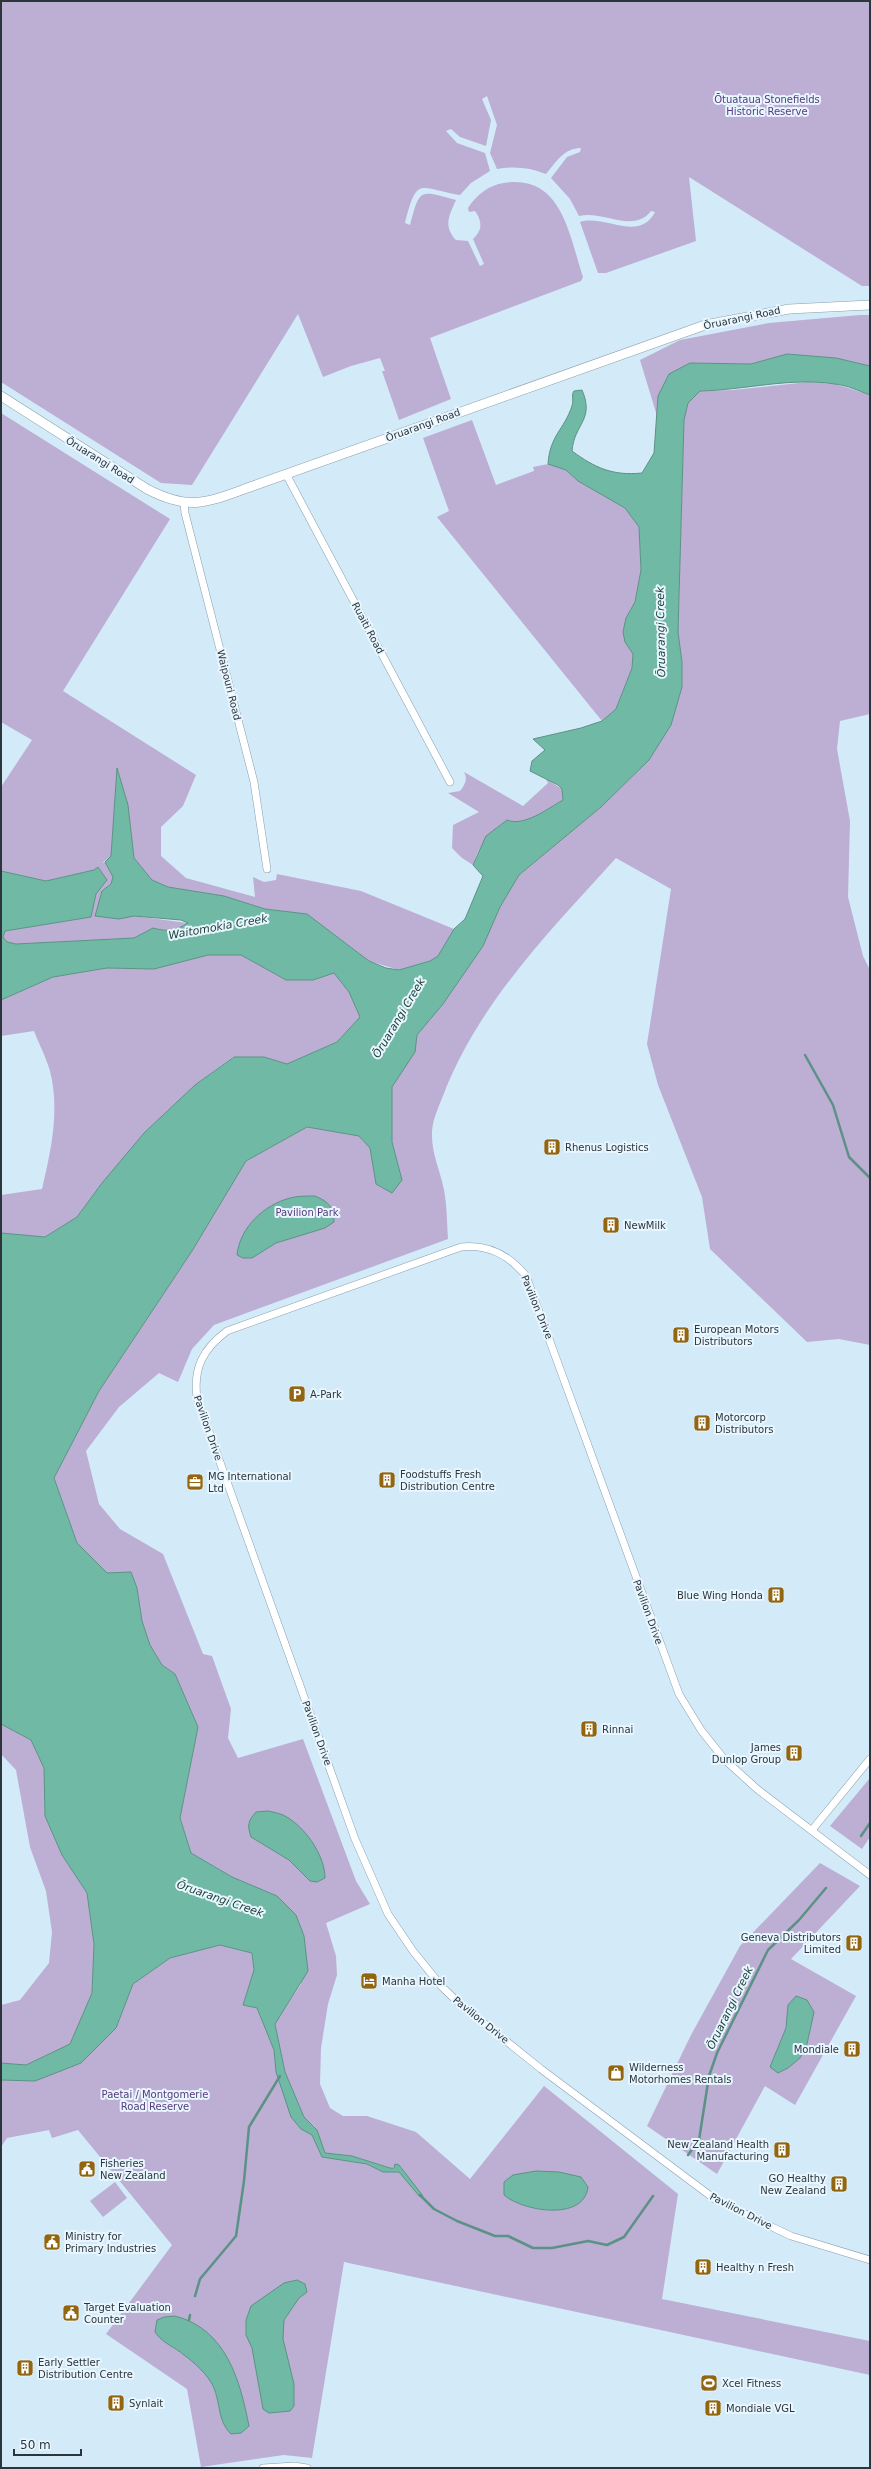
<svg xmlns="http://www.w3.org/2000/svg" width="871" height="2469" viewBox="0 0 871 2469" font-family="'DejaVu Sans',sans-serif">
<rect width="100%" height="100%" fill="#d3eaf9"/>
<g fill="#bdaed4">
<path d="M1,1H870V286H862L689,177L696,241L606,273H598L580,222C605,214 639,243 655,212L651,211C633,234 603,210 579,216L570,199L551,178L567,157L580,152L581,148C564,148 556,162 546,174C530,167 513,166 497,169L490,153L497,125L487,96L482,99L491,120L486,146L460,137L451,129L446,131L457,143L485,153L490,171L471,183L460,195C419,188 417,175 405,223L410,225C420,188 419,190 456,200C449,216 443,226 456,240L468,241L480,266L484,264L473,239C483,230 482,221 475,211L469,212L468,208C476,195 489,185 504,183C562,174 569,235 583,277L581,281L430,338L451,399L399,420L382,371H385L380,358L351,366L323,377L298,314L192,485L161,483L1,382Z"/>
<path d="M860,315H870V366L836,358L787,354L751,364L690,363L658,396L657,416L640,360L680,340L769,323Z"/>
<path d="M808,382L836,384L870,395V714L840,721L837,749L850,821L848,897L863,956L870,970V1345L839,1339L807,1342L710,1249L702,1197L658,1085L647,1044L671,889L616,858C552,929 483,998 446,1088C441,1102 433,1117 432,1131C431,1153 440,1169 444,1190C447,1206 447,1223 448,1239L214,1325L192,1349L178,1382L159,1373L119,1407L86,1451L99,1504L120,1529L163,1554L203,1654L212,1656L231,1709L228,1738L238,1758L303,1739L356,1881L370,1904L326,1923L336,1956L337,1975L328,2004L321,2048L320,2084L330,2108L343,2116H367L416,2132L470,2179L544,2086L678,2194L662,2299L870,2341V2375L344,2262L312,2458L284,2455L201,2467L187,2389L106,2334L172,2245L78,2130L52,2138L49,2130L7,2138L1,2147V2080L35,2081L116,2028L133,1984L170,1958L220,1945L252,1953L254,1970L243,2005L257,2008L274,2050L276,2072L301,2129L312,2135L322,2157L367,2164L383,2172H399L420,2197L422,2196L399,2165L390,2168L352,2156L325,2153L315,2127L304,2117L285,2072L275,2023L301,1984L305,1951L304,1936L277,1896L232,1877L191,1853L180,1818L198,1727L175,1674L162,1665L150,1645L142,1621L137,1588L107,1573L77,1543L54,1478L99,1391L192,1251L246,1161L307,1127L359,1136L370,1148L376,1184L402,1180L392,1142V1087L414,1052L417,1035L443,1004L483,946L500,907L519,875L601,807L649,760L671,725L682,687V662L678,632L684,420L688,403L700,391L733,390Z"/>
<path d="M1,413L170,519L63,691L196,775L183,806L161,827V856L186,878L255,897L253,877L264,882L276,880L277,874L361,891L454,929L438,956L431,961L399,970L369,961L307,914L265,909L224,896L168,887L152,880L134,858L128,805L117,769L111,856L102,863L105,862L113,877L111,884L102,891L118,919L134,916L188,923C175,931 168,932 153,928L134,938L16,944L7,942L3,937L5,931L91,917L96,894L107,880L98,867L94,870L46,881L1,871V787L32,740L1,722Z"/>
<path d="M472,420L496,485L534,471L533,467L548,464L566,470L578,481L625,508L639,527L641,570L635,602L626,618L625,642L633,654L632,668L616,709L602,721L437,517L449,511L423,438Z"/>
<path d="M464,772L523,806L548,783L546,779L562,789L563,800C547,809 524,827 507,820C489,832 480,844 473,865L462,858L452,848L453,825L479,812L448,793L460,791C465,785 468,779 464,772Z"/>
<path d="M208,955H241L286,980H313L334,973L349,992L360,1017L337,1042L287,1064L264,1057H233L195,1085L144,1133L102,1183L77,1217L45,1237L1,1233V1195L42,1189C51,1150 60,1111 50,1071C46,1057 39,1044 34,1031L1,1036V1000L53,977L107,968L154,969Z"/>
<path d="M1,1724L31,1740L44,1768L45,1816L62,1855L87,1893L94,1944L92,1993L70,2044L26,2065L1,2063V2005L20,2000L49,1963L52,1932L46,1891L30,1847L16,1770L1,1754Z"/>
<path d="M870,1778V1837L862,1849L830,1826Z"/>
<path d="M820,1863L860,1886L791,1959L856,1996L795,2105L765,2086L717,2174L647,2126L691,2035L740,1946Z"/>
<path d="M115,2182L127,2198L103,2217L90,2201Z"/>
</g>
<g fill="#70baa5" stroke="#5c9285">
<path d="M787,354L836,358L870,366V395C859,391 847,385 835,384C790,377 745,390 700,391L688,403L684,420L678,632L682,662V687L671,725L649,760L601,807L519,875L500,907L483,946L443,1004L417,1035L415,1052L392,1087V1142L402,1180L392,1193L376,1184L370,1148L359,1136L307,1127L246,1161L192,1251L99,1391L54,1478L77,1543L107,1573L131,1572L137,1588L142,1621L150,1645L162,1665L175,1674L198,1727L180,1818L191,1853L232,1877L277,1896L296,1915L304,1936L308,1971L275,2024L285,2072L304,2117L317,2130L325,2153L352,2156L390,2168H394L395,2164L399,2165L423,2196L420,2197L399,2172H383L367,2164L322,2157L312,2135L301,2129L291,2117L276,2072L274,2050L257,2008L243,2005L254,1970L252,1953L220,1945L170,1958L133,1984L116,2028L81,2063L35,2081L1,2080V2063L26,2065L70,2044L92,1993L94,1944L87,1893L62,1855L45,1816L44,1768L31,1740L1,1724V1233L45,1237L77,1217L102,1183L144,1133L195,1085L234,1057H264L287,1064L337,1042L360,1017L349,992L334,973L313,980H286L241,955H208L154,969L107,968L53,977L1,1000V871L46,881L94,870L98,867L107,880L96,894L91,917L5,931L3,937L7,942L16,944L134,938L153,928C168,932 175,931 188,923L181,920L134,916L119,919L95,916L102,891L111,884L113,877L105,862L111,856L117,768L128,805L134,858L152,880L168,887L224,896L265,909L307,914L369,961L386,968L399,970L430,961L438,956L454,929L465,919L483,876L473,865L486,836L507,820C524,827 547,809 563,800L562,789L558,785L530,771L532,761L545,750L533,739L581,728L602,721L616,709L632,668L633,654L625,642L623,632L626,618L635,602L641,570L639,527L625,508L578,481L566,470L548,464C550,435 564,430 572,406C574,400 571,395 574,391L582,390C595,420 574,424 572,451C595,468 613,476 642,473L654,453L658,396L669,374L690,363L751,364Z"/>
<path d="M315,1196C329,1202 334,1207 334,1222L325,1228L276,1243L252,1258H243L237,1255C240,1227 264,1205 290,1198C297,1196 307,1196 315,1196Z"/>
<path d="M268,1811C273,1812 278,1813 283,1815C304,1825 325,1855 325,1878L317,1882L310,1881L289,1860L251,1837C247,1825 248,1821 256,1812Z"/>
<path d="M796,1996L807,2000L814,2012L807,2044L800,2058L788,2068L778,2073L770,2067L786,2028L788,2005Z"/>
<path d="M536,2171L559,2172L581,2177L588,2187C584,2222 522,2211 504,2195V2182L513,2175Z"/>
<path d="M297,2280L305,2284L307,2292L299,2298L284,2320L283,2339L294,2384V2406L290,2411L269,2413L263,2409L252,2348L246,2335V2320L251,2306L284,2283Z"/>
<path d="M175,2316C226,2329 240,2380 249,2426L241,2433L231,2434C217,2420 221,2403 213,2386C208,2375 194,2362 184,2355C175,2347 162,2343 155,2332L157,2320L164,2317Z"/>
</g>
<g fill="none" stroke-linecap="round" stroke-linejoin="round">
<g stroke="#5c9285" stroke-width="2.5">
<path d="M805,1055L833,1105L849,1157L870,1178"/>
<path d="M861,1836L870,1823"/>
<path d="M688,2155L699,2140L709,2076L717,2053L768,1950L799,1920L826,1888"/>
<path d="M420,2195L434,2209L457,2221L495,2236H508L533,2248H552L588,2241L607,2245L624,2237L653,2196"/>
<path d="M195,2296L200,2279L236,2236L244,2181L249,2127L280,2076"/>
<path d="M189,2320L190,2315"/>
</g>
<g stroke="#899ead" stroke-width="8">
<g id="minor">
<path d="M286,474L450,782"/>
<path d="M184,503L185,513L254,782L267,869"/>
<path d="M812,1830L870,1759"/>
<path d="M870,1875L757,1789L724,1759L701,1730L679,1694L526,1276C509,1255 489,1244 461,1247L227,1331C203,1349 193,1368 197,1398L355,1839L388,1914L413,1951L442,1987L459,2003L541,2069L716,2200L791,2236L870,2260"/>
<path d="M263,2468L294,2466L307,2468"/>
</g>
</g>
<g stroke="#899ead" stroke-width="10">
<path id="tertiary" d="M1,396L147,489C191,512 208,502 253,486L705,325L789,309L870,305"/>
</g>
<use href="#minor" stroke="#fff" stroke-width="7"/>
<use href="#tertiary" stroke="#fff" stroke-width="9"/>
</g>
<defs>
<g id="building-square" transform="scale(0.9)"><rect x="-9" y="-9" width="18" height="18" rx="4" fill="#926611" stroke="#e8f6ff"/><path d="M-4-6H4V6H1V3H-1V6H-4ZM-2.5-4.3h1.7v1.8h-1.7ZM.8-4.3h1.7v1.8H.8ZM-2.5-1h1.7V.8h-1.7ZM.8-1h1.7V.8H.8Z" fill="#fff"/></g>
<g id="parking-square" transform="scale(0.9)"><rect x="-9" y="-9" width="18" height="18" rx="4" fill="#926611" stroke="#e8f6ff"/><path d="M-3.5-5.5H1a3.5 3.5 0 0 1 0 7H-1V5.5H-3.5ZM-1-3.4V-.6H.8a1.4 1.4 0 0 0 0-2.8Z" fill="#fff"/></g>
<g id="office-square" transform="scale(0.9)"><rect x="-9" y="-9" width="18" height="18" rx="4" fill="#926611" stroke="#e8f6ff"/><path d="M-6-3h4V-5.5h4V-3h4V5H-6ZM-1-4.5V-3h2v-1.5ZM-6 0V1H6V0Z" fill="#fff"/></g>
<g id="hotel-square" transform="scale(0.9)"><rect x="-9" y="-9" width="18" height="18" rx="4" fill="#926611" stroke="#e8f6ff"/><path d="M-6-4.5h1.5V1H6V5H4.5V3h-9V5H-6ZM-4 0a1.8 1.8 0 1 1 3.6 0ZM.5 0V-2.5h3Q6-2.5 6 0Z" fill="#fff"/></g>
<g id="shop-square" transform="scale(0.9)"><rect x="-9" y="-9" width="18" height="18" rx="4" fill="#926611" stroke="#e8f6ff"/><path d="M-5-2.5h2.3a2.7 3.5 0 0 1 5.4 0H5L5.5 6h-11ZM-1.5-2.5h3a1.5 2.3 0 0 0-3 0Z" fill="#fff"/></g>
<g id="civic-square" transform="scale(0.9)"><rect x="-9" y="-9" width="18" height="18" rx="4" fill="#926611" stroke="#e8f6ff"/><path d="M-.6-6.5H3V-4.5H.6V-3L4-1V1h2V6H-6V1h2V-1L-.6-3ZM-1.2 2.5V6h2.4V2.5Z" fill="#fff"/></g>
<g id="stadium-square" transform="scale(0.9)"><rect x="-9" y="-9" width="18" height="18" rx="4" fill="#926611" stroke="#e8f6ff"/><path d="M0-5a6.5 5 0 1 0 0 10a6.5 5 0 1 0 0-10ZM-3.5-1.8h7v3.6h-7Z" fill="#fff"/></g>
</defs>
<g fill-rule="evenodd">
<use href="#building-square" x="552" y="1147"/>
<use href="#building-square" x="611" y="1225"/>
<use href="#building-square" x="681" y="1335"/>
<use href="#parking-square" x="297" y="1394"/>
<use href="#building-square" x="702" y="1423"/>
<use href="#building-square" x="387" y="1480"/>
<use href="#office-square" x="195" y="1482"/>
<use href="#building-square" x="776" y="1595"/>
<use href="#building-square" x="589" y="1729"/>
<use href="#building-square" x="794" y="1753"/>
<use href="#building-square" x="854" y="1943"/>
<use href="#hotel-square" x="369" y="1981"/>
<use href="#building-square" x="852" y="2049"/>
<use href="#shop-square" x="616" y="2073"/>
<use href="#building-square" x="782" y="2150"/>
<use href="#civic-square" x="87" y="2169"/>
<use href="#building-square" x="839" y="2184"/>
<use href="#civic-square" x="52" y="2242"/>
<use href="#building-square" x="703" y="2267"/>
<use href="#civic-square" x="71" y="2313"/>
<use href="#building-square" x="25" y="2368"/>
<use href="#stadium-square" x="709" y="2383"/>
<use href="#building-square" x="116" y="2403"/>
<use href="#building-square" x="713" y="2408"/>
</g>
<g text-anchor="middle" dominant-baseline="central" stroke-width="4" stroke-linejoin="round" paint-order="stroke">
<g font-size="10" fill="#57397c" stroke="#e8f6ff">
<text x="767" y="99">Ōtuataua Stonefields<tspan x="767" dy="12">Historic Reserve</tspan></text>
<text x="307" y="1212">Pavilion Park</text>
<text x="155" y="2094">Paetai / Montgomerie<tspan x="155" dy="12">Road Reserve</tspan></text>
</g>
<g font-size="10" fill="#2c353b" stroke="#e8f6ff">
<text transform="translate(742 318) rotate(-12)">Ōruarangi Road</text>
<text transform="translate(423 425) rotate(-20)">Ōruarangi Road</text>
<text transform="translate(100 460) rotate(32)">Ōruarangi Road</text>
<text transform="translate(368 628) rotate(62)">Ruaiti Road</text>
<text transform="translate(229 685) rotate(76)">Waipouri Road</text>
<text transform="translate(537 1307) rotate(68)">Pavilion Drive</text>
<text transform="translate(208 1428) rotate(71)">Pavilion Drive</text>
<text transform="translate(648 1612) rotate(70)">Pavilion Drive</text>
<text transform="translate(317 1733) rotate(70)">Pavilion Drive</text>
<text transform="translate(481 2020) rotate(39)">Pavilion Drive</text>
<text transform="translate(741 2211) rotate(27)">Pavilion Drive</text>
</g>
<g font-size="10" fill="#2c353b" stroke="#e8f6ff" text-anchor="start">
<text x="565" y="1147">Rhenus Logistics</text>
<text x="624" y="1225">NewMilk</text>
<text x="694" y="1329">European Motors<tspan x="694" dy="12">Distributors</tspan></text>
<text x="310" y="1394">A-Park</text>
<text x="715" y="1417">Motorcorp<tspan x="715" dy="12">Distributors</tspan></text>
<text x="400" y="1474">Foodstuffs Fresh<tspan x="400" dy="12">Distribution Centre</tspan></text>
<text x="208" y="1476">MG International<tspan x="208" dy="12">Ltd</tspan></text>
<text x="763" y="1595" text-anchor="end">Blue Wing Honda</text>
<text x="602" y="1729">Rinnai</text>
<text x="781" y="1747" text-anchor="end">James<tspan x="781" dy="12">Dunlop Group</tspan></text>
<text x="841" y="1937" text-anchor="end">Geneva Distributors<tspan x="841" dy="12">Limited</tspan></text>
<text x="382" y="1981">Manha Hotel</text>
<text x="839" y="2049" text-anchor="end">Mondiale</text>
<text x="629" y="2067">Wilderness<tspan x="629" dy="12">Motorhomes Rentals</tspan></text>
<text x="769" y="2144" text-anchor="end">New Zealand Health<tspan x="769" dy="12">Manufacturing</tspan></text>
<text x="100" y="2163">Fisheries<tspan x="100" dy="12">New Zealand</tspan></text>
<text x="826" y="2178" text-anchor="end">GO Healthy<tspan x="826" dy="12">New Zealand</tspan></text>
<text x="65" y="2236">Ministry for<tspan x="65" dy="12">Primary Industries</tspan></text>
<text x="716" y="2267">Healthy n Fresh</text>
<text x="84" y="2307">Target Evaluation<tspan x="84" dy="12">Counter</tspan></text>
<text x="38" y="2362">Early Settler<tspan x="38" dy="12">Distribution Centre</tspan></text>
<text x="722" y="2383">Xcel Fitness</text>
<text x="129" y="2403">Synlait</text>
<text x="726" y="2408">Mondiale VGL</text>
</g>
<g font-size="11" font-style="italic" fill="#1a3d34" stroke="#e8f6ff">
<text transform="translate(661 632) rotate(-91)">Ōruarangi Creek</text>
<text transform="translate(218 927) rotate(-10)">Waitomokia Creek</text>
<text transform="translate(399 1018) rotate(-59)">Ōruarangi Creek</text>
<text transform="translate(220 1899) rotate(19)">Ōruarangi Creek</text>
<text transform="translate(730 2008) rotate(-64)">Ōruarangi Creek</text>
</g>
</g>
<rect width="871" height="2469" fill="none" stroke="#2c353b" stroke-width="4"/>
<path d="M14 2449v6h67v-6" fill="none" stroke="#2c353b" stroke-width="2"/>
<text x="20" y="2449" font-size="12" fill="#2c353b" stroke="#e8f6ff" stroke-width="3" paint-order="stroke">50 m</text>
</svg>
